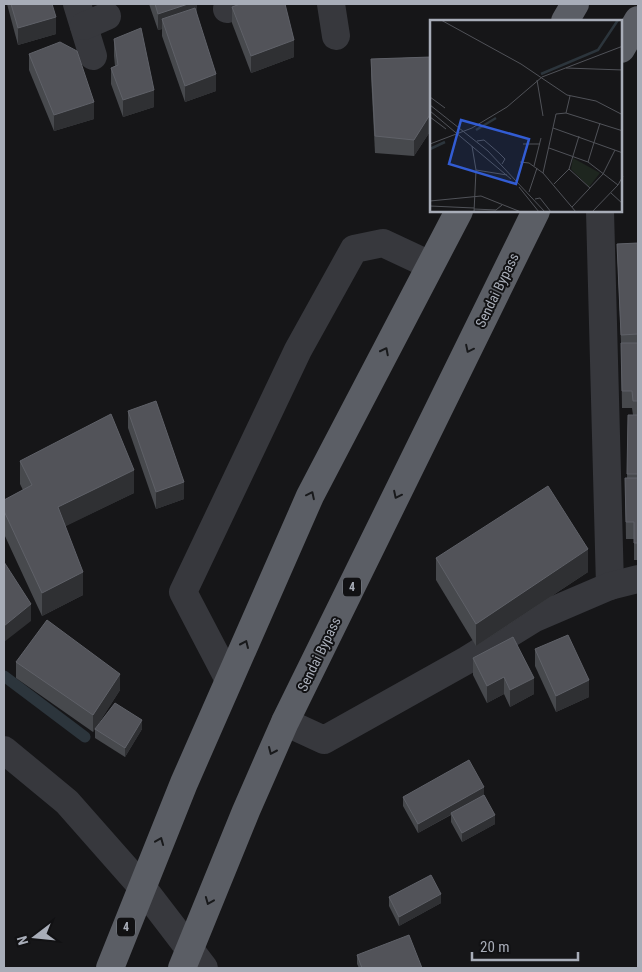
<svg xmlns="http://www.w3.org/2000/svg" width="642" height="972" viewBox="0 0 642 972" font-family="'Roboto Condensed',sans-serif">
<rect width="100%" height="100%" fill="#161618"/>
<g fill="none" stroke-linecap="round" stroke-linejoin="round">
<path stroke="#2c353c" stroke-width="11" d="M4,676L85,737"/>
<g stroke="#37383d" stroke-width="28">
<path d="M77,4L93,56"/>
<path d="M331,4L336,36"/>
<path d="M227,9L244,4"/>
<path d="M84,26L107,16"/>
<path d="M600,211L610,586"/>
<path d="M229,680L183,592L298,350L354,249L383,243L430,265"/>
<path d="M285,722L324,740L467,660L533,619L610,586L638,579"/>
</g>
<path stroke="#37383d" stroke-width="28" d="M4,750L67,802L142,887L204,968"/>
<g stroke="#5b5e65" stroke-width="28">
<path d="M565,21L575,4"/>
<path d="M621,49L638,20"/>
<path d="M110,968L184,783L310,496L459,211"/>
<path d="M182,968L246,811L285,722L536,211"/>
</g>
</g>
<g fill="#47494d">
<path d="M7,4H52L56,34L18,45Z"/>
<path d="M149,4H197V15L216,91L185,102L162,36V29L158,30Z"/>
<path d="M232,7L294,57L251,73L232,23Z"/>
<path d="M114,39L154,107L123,117L111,84V68L115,66L114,56Z"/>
<path d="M29,54L94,119L54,131L29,70Z"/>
<path d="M431,57V130L414,156L375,153L371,76V59Z"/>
<path d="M638,243V343H625H638V560H634V539H626L625,478H627L628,415H633L632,408H622L621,343L617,244Z"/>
<path d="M128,411L184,499L156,509L128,428Z"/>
<path d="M20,461L134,493L65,526L83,595L42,616L4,534V500L23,490L20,484Z"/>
<path d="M436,558L588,572L476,646L436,580Z"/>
<path d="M535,649L589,697L556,712L535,666Z"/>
<path d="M473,658L534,694L510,707L504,694L487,703L473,675Z"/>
<path d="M16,662L120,690L93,732L16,678Z"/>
<path d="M95,729H142L125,757L95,738Z"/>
<path d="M484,796L495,824L462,842L451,822V815L418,833L403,806V797Z"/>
<path d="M389,897L441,903L399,926L389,906Z"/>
<path d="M357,955L422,968H359L357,964Z"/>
</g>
<g fill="#2f3033">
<path d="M188,4H197V17L162,19V29L158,30V14Z"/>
<path d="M56,17V34L18,45V28Z"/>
<path d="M294,40V57L251,73V56Z"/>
<path d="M216,74V91L185,102V86Z"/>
<path d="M154,90V107L123,117V100Z"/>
<path d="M94,102V119L54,131V115Z"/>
<path d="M431,113V130L414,156V140Z"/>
<path d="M134,470V493L58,530V507Z"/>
<path d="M184,482V499L156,509V492Z"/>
<path d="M588,549V572L476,646V624Z"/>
<path d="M83,572V595L42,616V593Z"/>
<path d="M31,604V621L4,642V626Z"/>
<path d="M120,674V690L93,732V715Z"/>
<path d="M504,677V694L487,703V686Z"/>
<path d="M534,678V694L510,707V690Z"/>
<path d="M589,680V697L556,712V696Z"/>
<path d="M142,720V729L125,757V748Z"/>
<path d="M484,787V796L418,833V824Z"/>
<path d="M495,815V824L462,842V833Z"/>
<path d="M441,894V903L399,926V917Z"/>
</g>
<g fill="#525359" stroke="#5f6168">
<path d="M11,4H52L56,17L18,28Z"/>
<path d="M155,4H188L158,14Z"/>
<path d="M240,4H285L294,40L251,56L232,7Z"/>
<path d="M195,8L216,74L185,86L162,19Z"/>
<path d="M141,28L154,90L123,100L111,68L118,65L114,39Z"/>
<path d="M60,42L77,51L94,102L54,115L29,54Z"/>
<path d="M431,57V113L414,140L375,136L371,59Z"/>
<path d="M638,243V334L621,335L617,244Z"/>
<path d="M621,343H638V401H633L632,391H622Z"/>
<path d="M156,401L184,482L156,492L128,411Z"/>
<path d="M111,414L134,470L58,507L83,572L42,593L4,511V500L32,485L20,461Z"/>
<path d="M628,415H638V474H627Z"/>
<path d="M625,478H638V543H634V522H626Z"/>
<path d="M548,486L588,549L476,624L436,558Z"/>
<path d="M4,562L31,604L4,626Z"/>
<path d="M47,620L120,674L93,715L16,662Z"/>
<path d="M568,635L589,680L556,696L535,649Z"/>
<path d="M513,637L534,678L510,690L504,677L487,686L473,658Z"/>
<path d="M115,703L142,720L125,748L95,729Z"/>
<path d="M469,760L484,787L418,824L403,797Z"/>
<path d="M484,795L495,815L462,833L451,813Z"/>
<path d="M431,875L441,894L399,917L389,897Z"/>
<path d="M409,935L422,968H362L357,955Z"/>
</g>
<defs><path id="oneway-chevron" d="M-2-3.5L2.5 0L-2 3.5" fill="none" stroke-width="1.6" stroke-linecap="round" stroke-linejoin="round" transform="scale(1.25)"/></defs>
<g stroke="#18191b">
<use href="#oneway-chevron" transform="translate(469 349) rotate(116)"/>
<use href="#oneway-chevron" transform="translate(385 351) rotate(-63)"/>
<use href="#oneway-chevron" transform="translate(311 495) rotate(-64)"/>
<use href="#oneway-chevron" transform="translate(397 495) rotate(116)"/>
<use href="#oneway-chevron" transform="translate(245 644) rotate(-66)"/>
<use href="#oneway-chevron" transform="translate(272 751) rotate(114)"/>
<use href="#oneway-chevron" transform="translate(160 841) rotate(-68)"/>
<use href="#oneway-chevron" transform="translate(209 901) rotate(112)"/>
</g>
<g text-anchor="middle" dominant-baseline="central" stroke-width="4" stroke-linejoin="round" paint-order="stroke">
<g fill="#111113" stroke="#7b7e86" stroke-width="1">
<rect x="343" y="577.5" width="18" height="19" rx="4"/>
<rect x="117" y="917.5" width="18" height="19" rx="4"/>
</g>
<g font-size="12" font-weight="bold" fill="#a8adb8">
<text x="352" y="587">4</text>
<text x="126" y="927">4</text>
</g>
<g font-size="14" fill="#a8adb8" stroke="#111113">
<text transform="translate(497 290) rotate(-64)">Sendai Bypass</text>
<text transform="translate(319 654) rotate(-64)">Sendai Bypass</text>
</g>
</g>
<g transform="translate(430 20)">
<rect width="192" height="192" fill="#161618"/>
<path d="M143,138L170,153L159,167L141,149Z" fill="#1e261f"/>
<path fill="none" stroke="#2c353c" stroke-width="2.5" d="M111,54L168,30L188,0M46,110L66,98M0,129L15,122"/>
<path fill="none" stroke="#505258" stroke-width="1" d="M11,0L91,44L137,75L166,81L193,95M136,48L193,50M107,60L113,96M0,77L15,88M0,85L58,131L115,192M0,91L81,159M136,93L140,76M0,97L16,109M123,108L193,133M47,121L54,120L69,133L75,139L72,144M0,124L42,108L77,87L112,57L193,26M93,124H110M42,126L46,150L44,192M119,128L158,142L188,165M90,142L99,143L113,153L146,192M158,142L170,103M104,146L111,118M139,149L160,168M46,150L77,155M113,153L126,94L136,93L193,111M124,164L139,149L149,116M89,167L109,192M99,172L107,148M181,173L193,184M105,179L110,178L121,192M0,181L51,176L91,192M0,186L44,188M142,187L173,154L185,130M44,189L66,190L72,185M162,192L188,165L193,156"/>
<path fill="#325cd3" fill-opacity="0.15" stroke="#325cd3" stroke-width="2.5" d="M31,100L99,119L86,164L19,144Z"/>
<rect width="192" height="192" fill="none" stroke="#a8adb8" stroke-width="2.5"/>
</g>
<rect width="642" height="972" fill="none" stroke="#a8adb8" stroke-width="10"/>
<g transform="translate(35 937) rotate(254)" stroke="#111113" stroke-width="4" paint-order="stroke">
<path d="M0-4L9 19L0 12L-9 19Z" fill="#a8adb8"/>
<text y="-8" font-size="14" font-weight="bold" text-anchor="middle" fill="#a8adb8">N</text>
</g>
<path d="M472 952v8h106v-8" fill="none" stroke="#a8adb8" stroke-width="2.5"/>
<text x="480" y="952" font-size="15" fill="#a8adb8" stroke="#111113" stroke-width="4" paint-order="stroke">20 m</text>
</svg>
